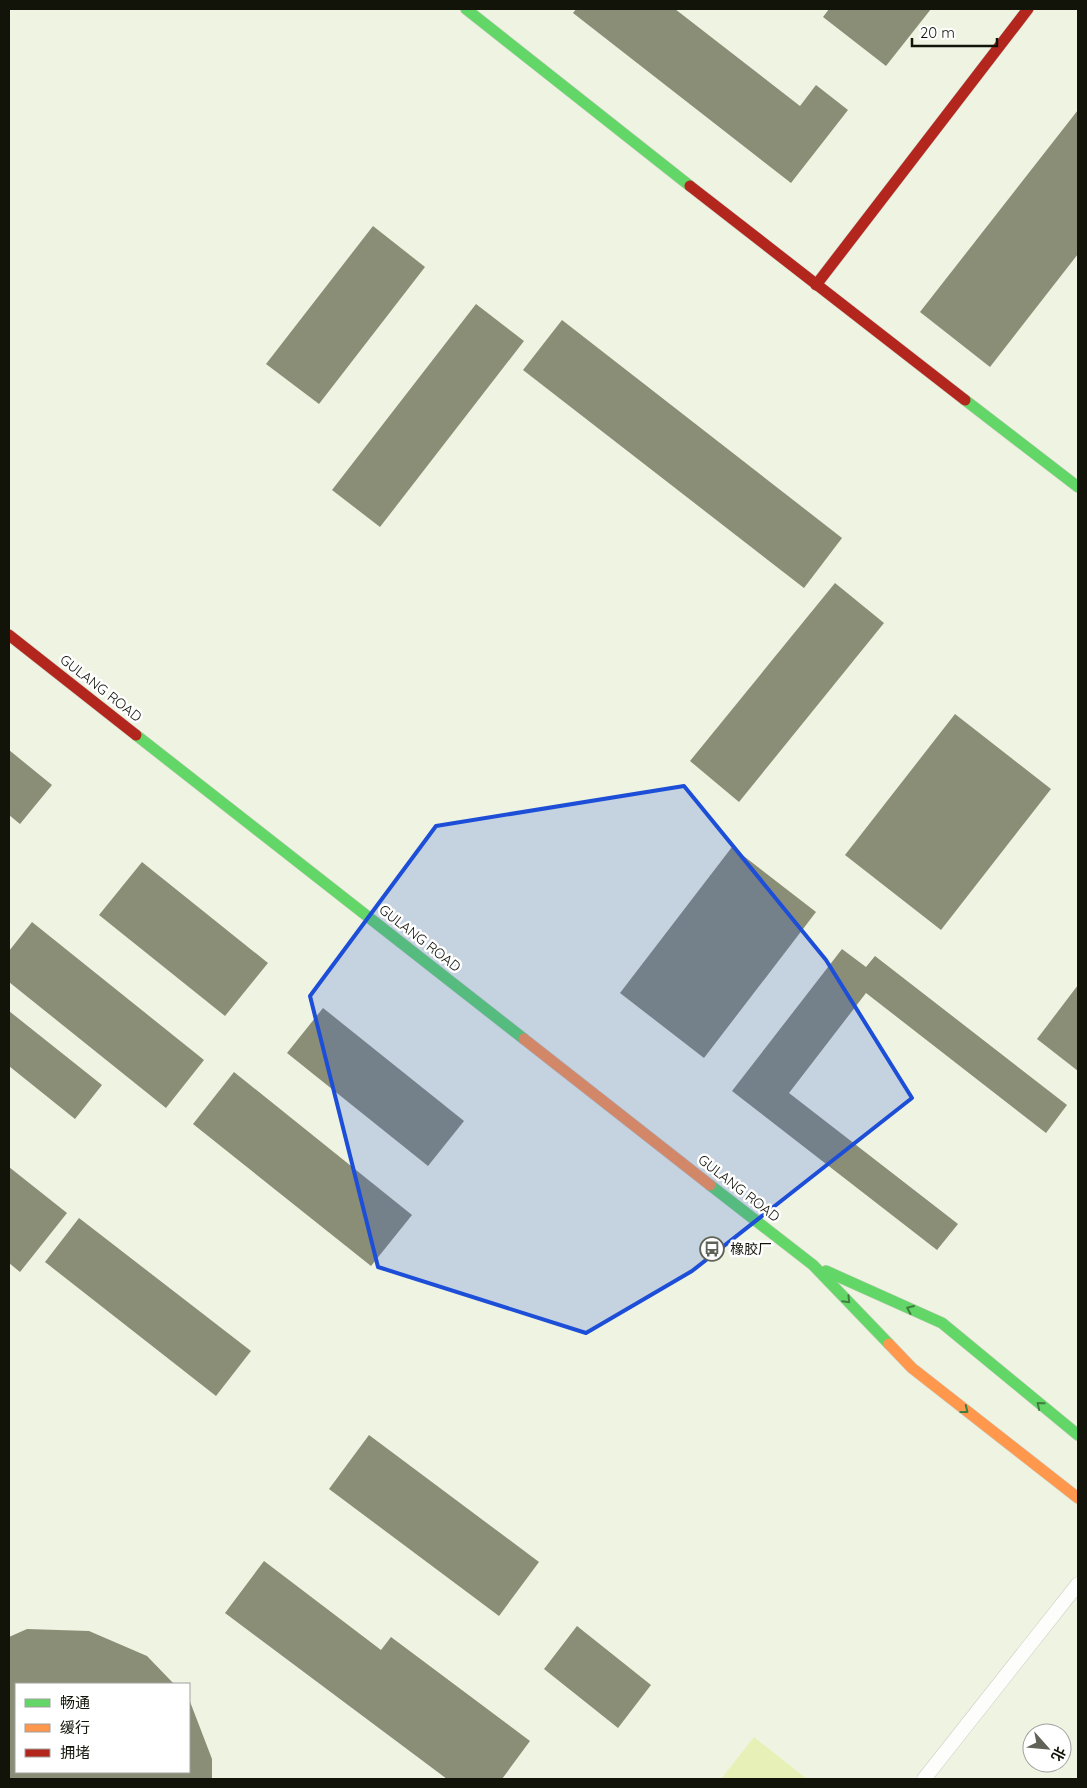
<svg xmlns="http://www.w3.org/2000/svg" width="1087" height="1788" viewBox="0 0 1087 1788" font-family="Quicksand,'Noto Sans SC',sans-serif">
<rect width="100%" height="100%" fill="#eff3e2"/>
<path fill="#e7f1b7" d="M754,1737L807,1779H721Z"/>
<g fill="#8b8e77">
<path d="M576,9H675L800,106L816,85L848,110L791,183L573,13Z"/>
<path d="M829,9H931L886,66L823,17Z"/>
<path d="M1078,110V254L990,367L920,312Z"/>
<path d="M373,226L425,267L319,404L266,364Z"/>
<path d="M476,304L524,341L380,527L332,490Z"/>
<path d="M562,320L842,538L804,588L523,370Z"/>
<path d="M835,583L884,623L739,802L690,761Z"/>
<path d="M955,714L1051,789L941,930L845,855Z"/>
<path d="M9,750L52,785L20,824L9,815Z"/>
<path d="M732,847L816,912L704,1058L620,993Z"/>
<path d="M142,862L268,963L225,1016L99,915Z"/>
<path d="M32,922L204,1060L166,1108L9,982V951Z"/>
<path d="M842,949L866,967L875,956L1067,1105L1046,1133L866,993L789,1093L958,1224L937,1250L732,1091Z"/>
<path d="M1078,985V1071L1037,1039Z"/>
<path d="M323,1008L464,1121L428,1166L287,1053Z"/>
<path d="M9,1011L102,1085L75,1119L9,1066Z"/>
<path d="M234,1072L412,1215L371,1266L193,1124Z"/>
<path d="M9,1167L67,1213L20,1272L9,1263Z"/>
<path d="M79,1218L251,1351L216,1396L45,1262Z"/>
<path d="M369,1435L539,1562L499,1616L329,1489Z"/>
<path d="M264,1561L381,1650L391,1637L530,1741L502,1779H447L225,1613Z"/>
<path d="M577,1626L651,1685L618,1728L544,1669Z"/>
<path d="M27,1629L89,1631L147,1656L174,1684H16V1772H189V1699L212,1759V1779H9V1637Z"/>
</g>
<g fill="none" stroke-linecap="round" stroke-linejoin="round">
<g stroke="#cccfc2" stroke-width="15">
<path id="lane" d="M924,1779L1078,1584"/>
</g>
<g stroke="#cccfc2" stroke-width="12">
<g id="fast">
<path d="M466,9L690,186"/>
<path d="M965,400L1078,487"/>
<path d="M136,735L524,1039"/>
<path d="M710,1185L813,1265L889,1344"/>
<path d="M826,1271L942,1323L1078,1435"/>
</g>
</g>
<g stroke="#cccfc2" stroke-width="12">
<g id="slow">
<path d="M524,1039L710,1185"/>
<path d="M889,1344L912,1368L1078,1498"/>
</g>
</g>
<g stroke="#cccfc2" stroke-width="12">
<g id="jam">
<path d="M690,186L965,400"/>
<path d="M816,285L1028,9"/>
<path d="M9,635L136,735"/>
</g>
</g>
<use href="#lane" stroke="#fdfdfb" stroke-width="14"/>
<use href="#fast" stroke="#63d668" stroke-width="11"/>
<use href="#slow" stroke="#ff974d" stroke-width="11"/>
<use href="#jam" stroke="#b3261e" stroke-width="11"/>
</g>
<defs><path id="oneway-chevron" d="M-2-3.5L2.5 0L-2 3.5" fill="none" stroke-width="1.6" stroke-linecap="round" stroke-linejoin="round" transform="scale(1.25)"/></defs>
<g stroke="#3f7f3e">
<use href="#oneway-chevron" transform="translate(847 1300) rotate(46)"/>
<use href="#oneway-chevron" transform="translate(910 1309) rotate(-156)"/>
<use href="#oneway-chevron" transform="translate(1040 1405) rotate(-141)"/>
<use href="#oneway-chevron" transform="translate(965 1410) rotate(38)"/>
</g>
<path fill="#1d4ed8" fill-opacity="0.2" stroke="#1d4ed8" stroke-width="4" stroke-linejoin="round" d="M684,786L826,960L912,1098L692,1271L586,1333L378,1267L310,996L436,826Z"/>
<defs>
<g id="bus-ring" transform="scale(1.25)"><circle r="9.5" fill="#fff" stroke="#5f6256" stroke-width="1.5"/><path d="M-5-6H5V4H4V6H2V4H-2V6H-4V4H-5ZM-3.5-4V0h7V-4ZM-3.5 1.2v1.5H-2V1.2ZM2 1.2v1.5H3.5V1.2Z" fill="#5f6256"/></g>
</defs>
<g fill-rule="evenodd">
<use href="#bus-ring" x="712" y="1249"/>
</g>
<g text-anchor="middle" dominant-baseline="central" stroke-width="5" stroke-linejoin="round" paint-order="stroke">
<g font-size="14" fill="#12140a" stroke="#fff">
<text transform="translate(101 688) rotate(38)">GULANG ROAD</text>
<text transform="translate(420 938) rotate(38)">GULANG ROAD</text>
<text transform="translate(739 1188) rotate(38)">GULANG ROAD</text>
</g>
<g font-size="14" fill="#12140a" stroke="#fff" text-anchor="start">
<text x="730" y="1249">橡胶厂</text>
</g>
</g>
<rect width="1087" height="1788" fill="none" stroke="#12140a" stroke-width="20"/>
<rect x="15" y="1683" width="175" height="90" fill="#ffffff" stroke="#a0a19d"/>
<rect x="25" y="1699" width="25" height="8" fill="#63d668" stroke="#a0a19d"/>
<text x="60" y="1708" font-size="15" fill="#12140a">畅通</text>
<rect x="25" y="1724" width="25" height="8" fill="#ff974d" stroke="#a0a19d"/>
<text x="60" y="1733" font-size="15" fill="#12140a">缓行</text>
<rect x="25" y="1749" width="25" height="8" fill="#b3261e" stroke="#a0a19d"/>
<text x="60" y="1758" font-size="15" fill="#12140a">拥堵</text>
<g transform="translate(1047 1748) rotate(117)"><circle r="24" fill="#ffffff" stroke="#a0a19d"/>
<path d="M0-4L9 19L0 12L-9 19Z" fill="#5f6256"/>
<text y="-8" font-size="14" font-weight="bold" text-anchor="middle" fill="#12140a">北</text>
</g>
<path d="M912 38v8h85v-8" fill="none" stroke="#12140a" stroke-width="2.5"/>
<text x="920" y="38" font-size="15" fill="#12140a" stroke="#ffffff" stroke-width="4" paint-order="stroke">20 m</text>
</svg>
